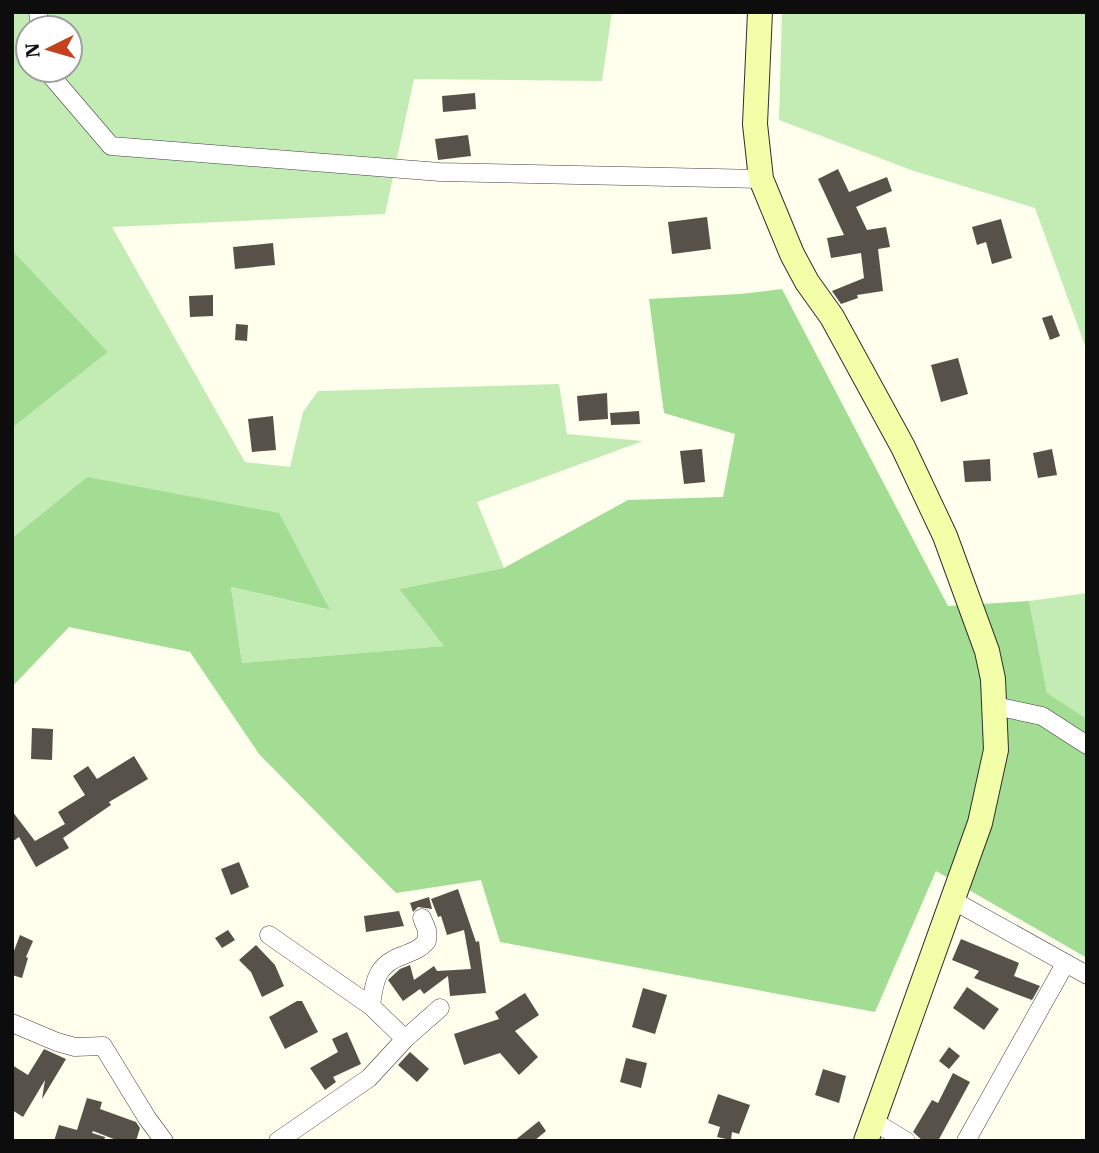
<svg xmlns="http://www.w3.org/2000/svg" width="1099" height="1153" viewBox="0 0 1099 1153" font-family="'IBM Plex Serif',serif">
<rect width="100%" height="100%" fill="#feffed"/>
<g fill="#c3ecb5" fill-rule="evenodd">
<path d="M12,12H612L602,81L414,79L385,214L112,227L245,462L290,467L303,412L318,391L559,384L567,434L643,441L477,502L504,568L399,589L444,646L242,663L231,587L329,610L87,477L12,538V428L108,352L12,250ZM28,28H70V70H28Z"/>
<path d="M782,12H1087V351L1035,208L914,171L779,120Z"/>
<path d="M1087,593V719L1047,694L1029,601Z"/>
</g>
<g fill="#a2dd93">
<path d="M12,250L108,352L12,428Z"/>
<path d="M782,289L948,606L1029,601L1047,693L1087,719V958L936,871L875,1012L500,942L481,880L396,893L259,754L190,652L69,627L12,687V538L87,477L279,513L330,610L231,587L242,663L444,646L399,589L504,568L628,500L723,497L735,434L664,413L649,299L740,294Z"/>
</g>
<g fill="#565249">
<path d="M475,93L476,109L443,112L442,96Z"/>
<path d="M468,135L471,156L438,160L435,139Z"/>
<path d="M838,169L849,192L887,177L892,191L856,207L867,230L886,227L890,247L878,249L883,291L857,295L858,298L841,304L832,291L864,278L861,253L831,258L827,238L844,235L818,179Z"/>
<path d="M707,217L711,249L672,254L668,222Z"/>
<path d="M1001,219L1012,258L992,264L986,242L977,245L972,227Z"/>
<path d="M273,243L275,265L235,269L233,247Z"/>
<path d="M213,295V316L190,317L189,296Z"/>
<path d="M1052,315L1060,336L1050,340L1042,318Z"/>
<path d="M236,324L248,325L247,341L235,340Z"/>
<path d="M958,358L968,394L941,402L931,365Z"/>
<path d="M607,393L608,419L579,421L577,396Z"/>
<path d="M639,411L640,424L611,425L610,413Z"/>
<path d="M273,416L276,450L252,452L248,419Z"/>
<path d="M702,449L705,482L684,484L680,451Z"/>
<path d="M1052,449L1057,475L1038,478L1033,453Z"/>
<path d="M990,459L991,481L965,482L963,461Z"/>
<path d="M32,728L53,729L52,760L31,759Z"/>
<path d="M134,756L148,779L109,802L111,805L63,838L69,848L36,867L19,837L12,842V811L35,841L65,824L58,812L85,795L73,776L88,766L97,779Z"/>
<path d="M239,862L249,887L231,895L221,869Z"/>
<path d="M458,889L476,942L479,941L486,993L450,996L448,976L424,994L420,989L403,1001L388,980L400,969L410,965L414,980L434,966L437,971L471,969L464,930L447,935L441,916L438,917L431,899Z"/>
<path d="M429,897L432,909L418,907L413,912L410,903Z"/>
<path d="M399,911L404,926L366,932L364,916Z"/>
<path d="M228,930L235,940L222,948L215,938Z"/>
<path d="M20,935L33,941L26,957L28,958L22,978L12,975V956Z"/>
<path d="M961,939L1019,963L1014,976L1040,986L1032,1000L974,978L979,971L952,960Z"/>
<path d="M256,945L275,965L284,986L262,997L251,972L239,960Z"/>
<path d="M967,987L999,1009L984,1030L953,1008Z"/>
<path d="M643,988L667,995L655,1034L632,1027Z"/>
<path d="M525,993L539,1015L515,1031L538,1057L519,1075L500,1053L464,1065L454,1034L499,1019L495,1012Z"/>
<path d="M297,1001H302L318,1032L285,1049L269,1017Z"/>
<path d="M347,1032L361,1064L333,1077L336,1082L325,1090L310,1068L338,1052L332,1039Z"/>
<path d="M949,1047L960,1056L949,1069L939,1061Z"/>
<path d="M44,1049L66,1059L42,1099L45,1080L23,1117L12,1110V1065L28,1075Z"/>
<path d="M410,1052L429,1069L417,1082L398,1065Z"/>
<path d="M626,1058L647,1063L641,1088L620,1082Z"/>
<path d="M823,1069L846,1076L839,1103L815,1095Z"/>
<path d="M953,1073L970,1082L938,1141H923L913,1132L932,1100L938,1103Z"/>
<path d="M718,1094L750,1105L739,1134L732,1132L731,1140L717,1137L720,1127L708,1123Z"/>
<path d="M87,1098L102,1102L100,1109L136,1122L140,1128L136,1141H119L93,1131L92,1133L105,1137L104,1141H54L59,1125L77,1130Z"/>
<path d="M539,1121L546,1131L534,1141H514Z"/>
</g>
<g fill="none" stroke-linecap="round" stroke-linejoin="round">
<g stroke="#404040" stroke-width="19">
<g id="street">
<path d="M38,12L40,28"/>
<path d="M46,70L111,146L440,172L761,179"/>
<path d="M995,706L1042,716L1087,745"/>
<path d="M954,901L1087,975"/>
<path d="M269,935L371,1006L405,1039"/>
<path d="M371,1006C374,980 377,964 404,955C414,951 420,949 427,941V930L422,918"/>
<path d="M12,1023L57,1042L75,1047L103,1046L147,1118L164,1141"/>
<path d="M873,1121L906,1141"/>
<path d="M278,1141L369,1078L405,1039L440,1008"/>
<path d="M966,1141L1065,964"/>
</g>
</g>
<g stroke="#2f2f2f" stroke-width="26">
<path id="secondary" d="M760,12L755,124L761,179L792,254L807,282L832,317L903,447L945,536L987,651L993,679L996,750L980,823L866,1141"/>
</g>
<use href="#street" stroke="#fff" stroke-width="18"/>
<use href="#secondary" stroke="#f3ffa8" stroke-width="24"/>
</g>
<rect width="1099" height="1153" fill="none" stroke="#0d0d0d" stroke-width="28"/>
<g transform="translate(49 49) rotate(265)"><circle r="33" fill="#ffffff" stroke="#9e9e9e" stroke-width="2"/>
<path d="M0-5L12 26L0 18L-12 26Z" fill="#c5401d"/>
<text y="-10" font-size="19" font-weight="bold" text-anchor="middle" fill="#0d0d0d">N</text>
</g>
</svg>
